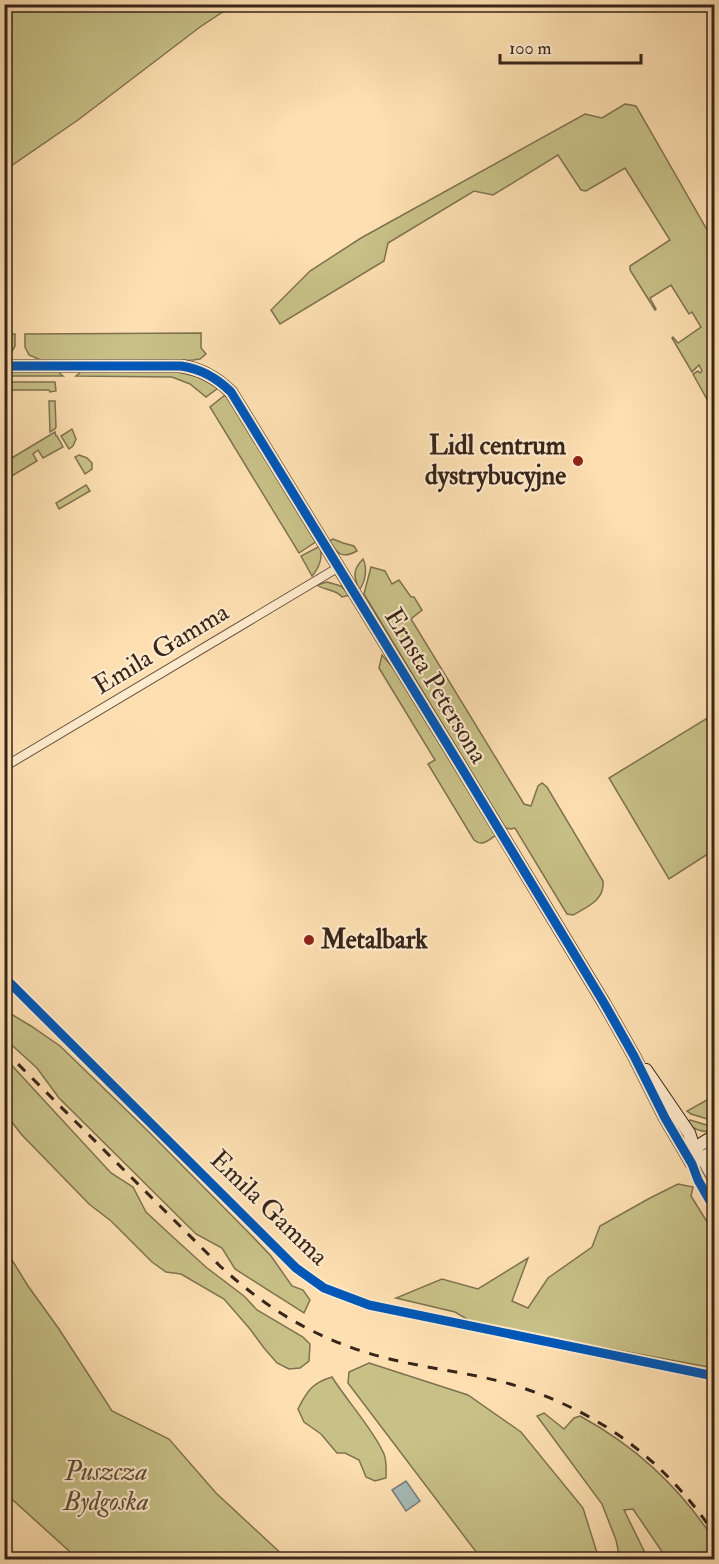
<svg xmlns="http://www.w3.org/2000/svg" width="719" height="1564" viewBox="0 0 719 1564" font-family="'IM FELL Double Pica',serif">
<rect width="100%" height="100%" fill="#fddfb1"/>
<filter id="stains"><feTurbulence type="fractalNoise" baseFrequency=".00333" numOctaves="4"/><feColorMatrix values="0 0 0 0 .2 0 0 0 0 .09 0 0 0 0 .02 0 0 0 .5 -.17"/></filter>
<radialGradient id="worn" r=".72"><stop offset=".6" stop-color="#630" stop-opacity="0"/><stop offset="1" stop-color="#630" stop-opacity=".3"/></radialGradient>
<g fill="#c7c087" stroke="#7f7250" stroke-width="1.5">
<path d="M5,4H233V5L200,27L78,120L5,170Z"/>
<path d="M625,104L636,106L714,242V412L693,374L698,371L700,373L702,371L699,365L692,372L672,338L673,337L678,343L701,327L692,312L689,314L671,285L650,298L656,309L655,310L630,270V266L670,240L625,168L586,191L581,190L558,155L493,195L474,191L388,243L384,261L280,324L271,310L310,271L361,238L585,114L602,118Z"/>
<path d="M201,333V348L206,354L200,359L193,360L43,361L29,355L25,347V334Z"/>
<path d="M4,334H15V346L9,357L5,359Z"/>
<path d="M4,371L58,372L63,376H5Z"/>
<path d="M82,371L178,372L199,377L218,388L206,397L190,384L172,377L76,376Z"/>
<path d="M5,382H55L56,391L50,392L49,390H5Z"/>
<path d="M225,395L233,405L317,541L299,553L210,407Z"/>
<path d="M49,401H55L56,427L55,429L50,432Z"/>
<path d="M72,429L76,439L73,446L69,449L61,436Z"/>
<path d="M55,432L56,436H57L63,447L43,458L38,450L33,454L37,461L5,480V462Z"/>
<path d="M79,455L87,458L92,463V469L85,474L75,457Z"/>
<path d="M86,485L90,491L59,509L56,503Z"/>
<path d="M333,539L343,543L354,546L357,551C342,559 337,554 329,541Z"/>
<path d="M320,546C323,558 320,567 312,576L301,556Z"/>
<path d="M363,559C368,568 365,583 359,590C354,577 352,570 363,559Z"/>
<path d="M371,567L385,571L392,584L399,580L411,597H414L422,610L411,619L524,804L531,806L538,786L542,783L547,787L603,881C605,900 587,907 573,915L567,914L515,828L511,829L505,828L364,594Z"/>
<path d="M327,582L341,586L350,595L342,597C336,589 325,591 317,585Z"/>
<path d="M382,655L396,671L496,835C489,840 482,847 474,840L428,764L435,760L379,668Z"/>
<path d="M714,714V850L669,879L609,778Z"/>
<path d="M4,1007L6,1011L31,1026L60,1046L149,1132L253,1237L271,1256L292,1286L303,1290L310,1300L304,1313L235,1269L222,1248L196,1234L59,1098L37,1068L5,1039Z"/>
<path d="M5,1058L111,1173L133,1187L146,1212L174,1238L207,1268L244,1296L257,1310L303,1337L310,1344L309,1361L300,1368L289,1369L277,1363L264,1348L250,1329L224,1299L181,1274L166,1272L152,1262L111,1221L89,1204L21,1134L5,1113Z"/>
<path d="M714,1096V1121L691,1114L687,1111Z"/>
<path d="M690,1120L710,1126L714,1131C703,1133 694,1130 686,1122Z"/>
<path d="M678,1184L693,1187L691,1196L714,1233V1368L475,1324L455,1312L396,1298L442,1279L478,1289L528,1258L512,1301L528,1308L548,1278L592,1247L600,1226L650,1198Z"/>
<path d="M4,1247L28,1286L59,1329L112,1411L169,1439L216,1493L287,1559H78L5,1493Z"/>
<path d="M369,1363L468,1395L521,1432L583,1508L599,1559H479L480,1557L348,1383L349,1372Z"/>
<path d="M332,1377C347,1401 373,1429 384,1454C387,1462 386,1469 386,1478L375,1481L366,1477L359,1460L345,1453H337L321,1434L304,1422L298,1409C307,1391 312,1383 332,1377Z"/>
<path d="M544,1413L564,1429L574,1418L580,1416C635,1446 676,1484 711,1535L714,1540V1559H667L633,1509L624,1510L648,1559H620L616,1540L602,1504L537,1416Z"/>
</g>
<path fill="#a4bab7" stroke="#787e78" stroke-width="1.5" d="M406,1481L420,1501L406,1511L392,1490Z"/>
<g fill="none" stroke-linecap="round" stroke-linejoin="round">
<g stroke="#685440" stroke-width="10">
<g id="street">
<path d="M4,767L339,567"/>
<path d="M4,977L296,1268L324,1288L369,1305L714,1376"/>
<path d="M701,1159L714,1183"/>
<path d="M692,1164L695,1175L714,1208"/>
</g>
</g>
<g stroke="#37251a" stroke-width="14">
<g id="secondary">
<path d="M4,366H181C202,369 217,378 231,392L458,762L604,1003L634,1056L665,1118L692,1164L714,1151"/>
<path d="M646,1070L689,1133L694,1148L701,1159"/>
<path d="M690,1151L714,1136"/>
</g>
</g>
<use href="#street" stroke="#feeacc" stroke-width="8"/>
<use href="#secondary" stroke="#feeacc" stroke-width="12"/>
<g stroke="#37251a" stroke-width="3" stroke-dasharray="10 10" stroke-linecap="butt">
<path d="M4,1050L220,1266C271,1313 325,1344 394,1360C436,1370 481,1374 523,1388C606,1416 665,1462 714,1533"/>
<path d="M4,1552L13,1560"/>
</g>
<g stroke="#feeacc" stroke-width="13">
<g id="cycleway">
<path d="M4,366H181C202,369 217,378 231,392L458,762L604,1003L634,1056L665,1118L692,1164L698,1180L714,1208"/>
<path d="M4,977L296,1268L324,1288L369,1305L714,1376"/>
</g>
</g>
<use href="#cycleway" stroke="#0057b8" stroke-width="9"/>
</g>
<g fill="#8f2418" stroke="#feeacc" stroke-width="2">
<circle cx="578" cy="461" r="6"/>
<circle cx="309" cy="940" r="6"/>
</g>
<g text-anchor="middle" dominant-baseline="central" stroke-width="4.5" stroke-linejoin="round" paint-order="stroke">
<g font-size="26" font-weight="bold" fill="#37251a" stroke="#feeacc" text-anchor="end">
<text x="566" y="446">Lidl centrum<tspan x="566" dy="30">dystrybucyjne</tspan></text>
<text x="321" y="940" text-anchor="start">Metalbark</text>
</g>
<g font-size="26" fill="#37251a" stroke="#feeacc">
<text transform="translate(161 649) rotate(-31)">Emila Gamma</text>
<text transform="translate(436 686) rotate(59)">Ernsta Petersona</text>
<text transform="translate(269 1208) rotate(44)">Emila Gamma</text>
</g>
<g font-size="26" font-style="italic" fill="#5b4c35" stroke="#feeacc">
<text x="106" y="1472">Puszcza<tspan x="106" dy="30">Bydgoska</tspan></text>
</g>
</g>
<rect width="719" height="1564" fill="none" stroke="#fddfb1" stroke-width="24"/>
<rect x="6" y="6" width="707" height="1552" fill="none" stroke="#37251a" stroke-width="3"/>
<rect x="12" y="12" width="695" height="1540" fill="none" stroke="#37251a" stroke-width="1.5"/>
<path d="M500 54v9h141v-9" fill="none" stroke="#37251a" stroke-width="3"/>
<text x="509" y="54" font-size="18" fill="#37251a" stroke="#feeacc" stroke-width="4.5" paint-order="stroke">100 m</text>
<rect width="100%" height="100%" filter="url(#stains)"/>
<rect width="100%" height="100%" fill="url(#worn)"/>
</svg>
